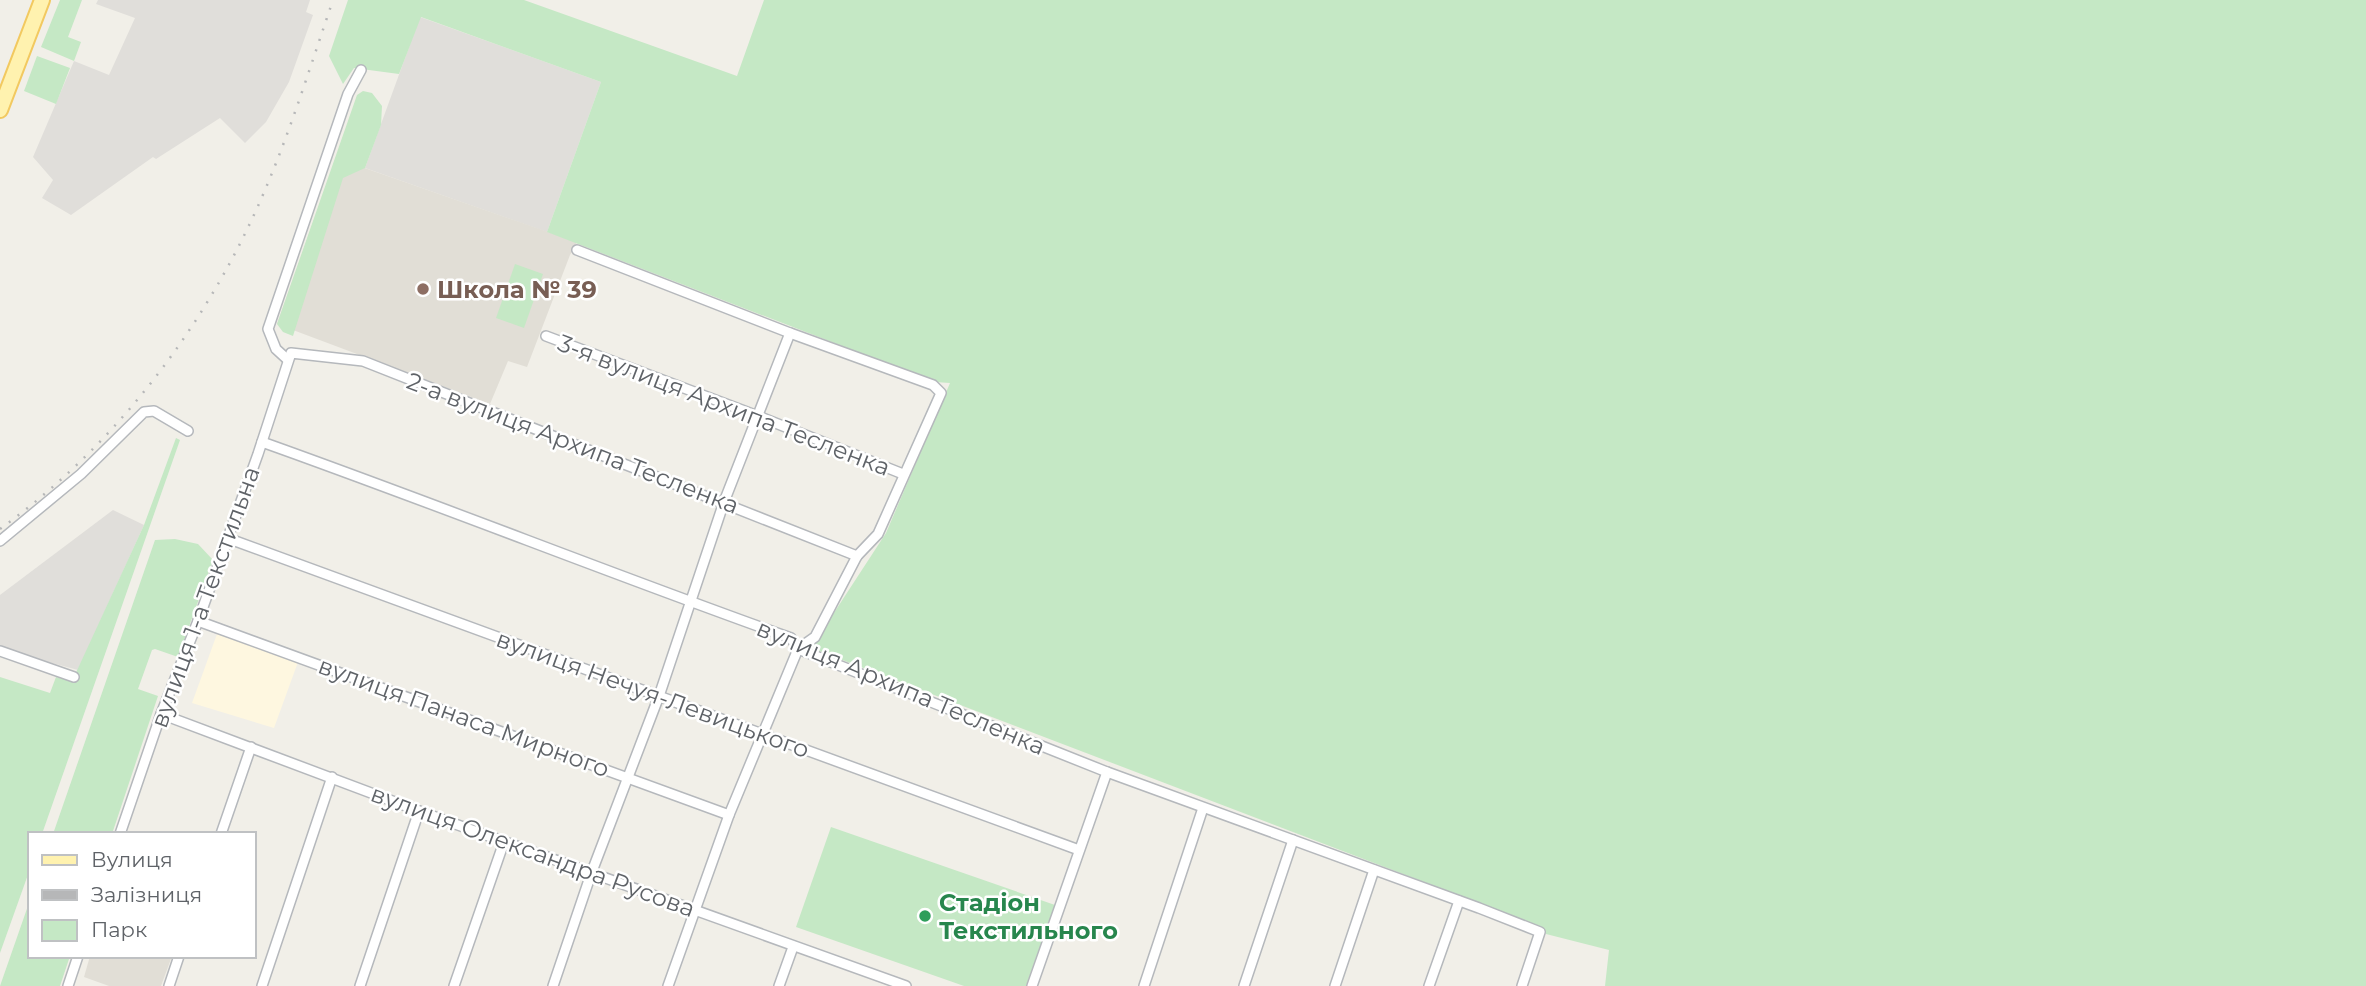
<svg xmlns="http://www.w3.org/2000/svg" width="2366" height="986" viewBox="0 0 2366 986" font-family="Montserrat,sans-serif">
<rect width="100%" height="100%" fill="#f1efe8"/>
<path fill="#fef7e0" d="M217,634L298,662L274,728L192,703Z"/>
<g fill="#e0deda">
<path d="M98,0H310L306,12L313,15L289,82L266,122L245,143L220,118L156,159L153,157L71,215L42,198L53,180L33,157L74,61L109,75L135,18L96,4Z"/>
<path d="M420,17L601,82L547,232L365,168Z"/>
<path d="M113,510L144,525L78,670L0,649V595Z"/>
</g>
<g fill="#e1ded6">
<path d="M336,158L577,242L570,255L527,367L508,361L490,404L277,324Z"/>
<path d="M90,956H172L161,986H109L84,977Z"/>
</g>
<g fill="#c5e8c5">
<path d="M60,0H82L68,37L81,42L74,61L41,47Z"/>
<path d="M348,0H524L737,76L764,0H2366V986H1605L1609,950L1546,934L1542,927L811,648L886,533L950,383L935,382L547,232L601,82L421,17L399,74L354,68L343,84L329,56Z"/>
<path d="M37,56L70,68L56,104L24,91Z"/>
<path d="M363,91L372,93L382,106L381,125L365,168L343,178L293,336L283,332L277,324L357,95Z"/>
<path d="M515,264L543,274L524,328L496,318Z"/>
<path d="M176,438L180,440L42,834H30V869L0,953V677L50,693L56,677L70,681L74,677L144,525Z"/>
<path d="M175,539L198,544L213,560L178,657L155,649L152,650L138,689L158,696L112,834H53L155,540Z"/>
<path d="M831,827L1055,905L1026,986H964L796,927Z"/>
<path d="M30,900V956H70L60,986H0Z"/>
</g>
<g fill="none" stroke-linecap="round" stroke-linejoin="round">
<g stroke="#b5b8bc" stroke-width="12">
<g id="street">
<path d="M577,250L790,333L933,385L941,393L878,534L857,556L815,637L798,649L729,815L668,986"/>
<path d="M546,336L758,416L903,474"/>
<path d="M288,360L276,349L268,329L348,94L361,70"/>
<path d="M262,442C439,505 614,575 791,638L798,649L1107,772L1479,908L1540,932L1522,986"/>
<path d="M227,538L1079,850"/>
<path d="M0,541L81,474L144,412L154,411L188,431"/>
<path d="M198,621L729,815"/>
<path d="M0,651L74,677"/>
<path d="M161,714L419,811L906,986"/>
<path d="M120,834L161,714L198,621L258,454L291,353L363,361L857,556"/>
<path d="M221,834L251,747"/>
<path d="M68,986L78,956"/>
<path d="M169,986L179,956"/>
<path d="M262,986L332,777"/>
<path d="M360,986L419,811"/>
<path d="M454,986L504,842"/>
<path d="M553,986L591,874L659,696L724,502L790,333"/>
<path d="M779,986L793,947"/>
<path d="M1032,986L1107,772"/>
<path d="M1144,986L1203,808"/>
<path d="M1244,986L1293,840"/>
<path d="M1335,986L1374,870"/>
<path d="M1429,986L1459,901"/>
</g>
</g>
<g stroke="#f2c960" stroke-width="18">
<path id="primary" d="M0,110L42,0"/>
</g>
<use href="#street" stroke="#fff" stroke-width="9"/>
<use href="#primary" stroke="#fff2af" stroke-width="14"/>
<path stroke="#b6b7b8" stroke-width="2.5" stroke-dasharray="2 9" stroke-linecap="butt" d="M0,529C108,451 196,339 252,219C285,149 308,73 333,0"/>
</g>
<circle fill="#8d6e63" stroke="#fff" stroke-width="2.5" cx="423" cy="289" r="7"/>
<circle fill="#2e9e5b" stroke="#fff" stroke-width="2.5" cx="925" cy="916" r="7"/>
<g text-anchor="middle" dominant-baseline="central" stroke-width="5" stroke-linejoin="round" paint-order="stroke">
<g font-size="24" font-weight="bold" fill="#785e54" stroke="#fff" text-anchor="start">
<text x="437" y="289">Школа № 39</text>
</g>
<g font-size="24" fill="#5f6368" stroke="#fff">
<text transform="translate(724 405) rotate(21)">3-я вулиця Архипа Тесленка</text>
<text transform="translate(573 443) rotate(21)">2-а вулиця Архипа Тесленка</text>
<text transform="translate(205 597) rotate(-70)">вулиця 1-а Текстильна</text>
<text transform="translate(901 687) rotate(23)">вулиця Архипа Тесленка</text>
<text transform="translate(653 694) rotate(20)">вулиця Нечуя-Левицького</text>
<text transform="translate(464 717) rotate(20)">вулиця Панаса Мирного</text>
<text transform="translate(533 851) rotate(20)">вулиця Олександра Русова</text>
</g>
<g font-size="24" font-weight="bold" fill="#27864d" stroke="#fff" text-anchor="start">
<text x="939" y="902">Стадіон<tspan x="939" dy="28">Текстильного</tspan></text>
</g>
</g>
<rect x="28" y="832" width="228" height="126" fill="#ffffff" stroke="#bfc1c3" stroke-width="2"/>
<rect x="42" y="855" width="35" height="10" fill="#fff2af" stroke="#bfc1c3" stroke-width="2"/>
<text x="91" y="867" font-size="21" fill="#5f6368">Вулиця</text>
<rect x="42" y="890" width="35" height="10" fill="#b6b7b8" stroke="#bfc1c3" stroke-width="2"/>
<text x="91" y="902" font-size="21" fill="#5f6368">Залізниця</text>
<rect x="42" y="920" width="35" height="21" fill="#c5e8c5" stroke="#bfc1c3" stroke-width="2"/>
<text x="91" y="937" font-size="21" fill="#5f6368">Парк</text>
</svg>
